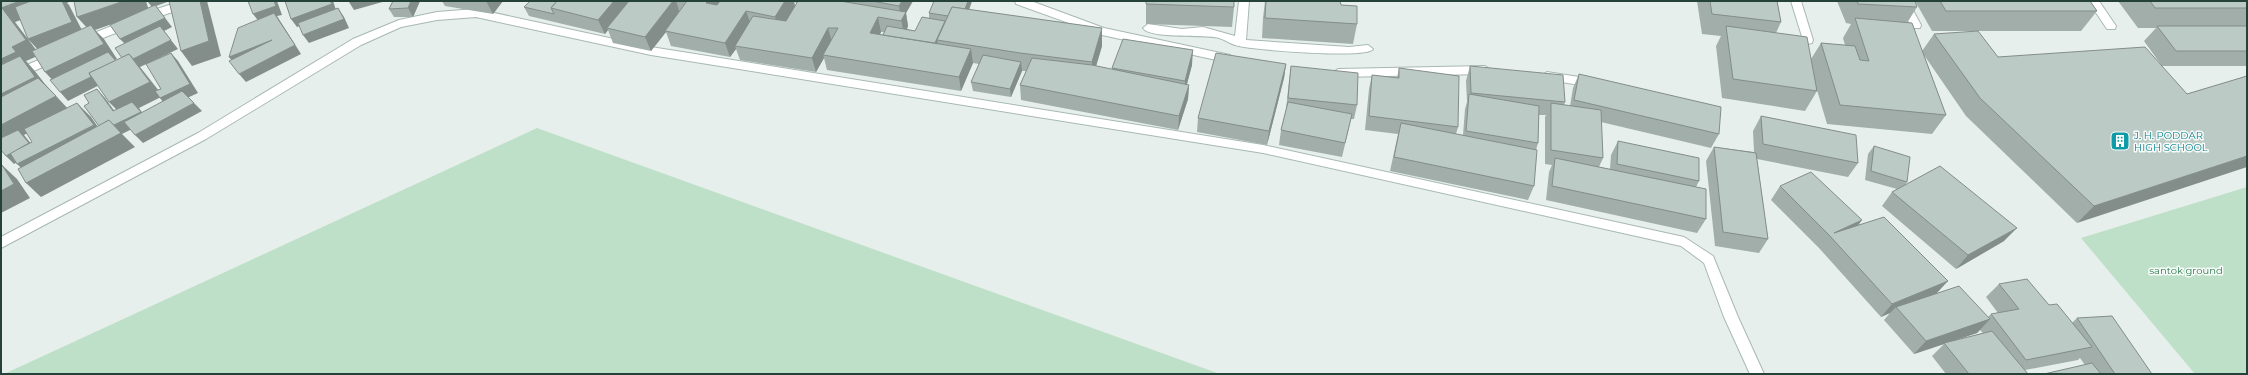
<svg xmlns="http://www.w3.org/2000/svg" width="2248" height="375" viewBox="0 0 2248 375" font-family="Montserrat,sans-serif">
<rect width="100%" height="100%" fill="#e6efeb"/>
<g fill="#bfe0c8">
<path d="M537,128L1220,374H4Z"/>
<path d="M2247,187V374H2195L2081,238Z"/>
</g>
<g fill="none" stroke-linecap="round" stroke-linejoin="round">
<g stroke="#a8b8b2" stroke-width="2">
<g id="street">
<path d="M181,1H197L196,4L146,21L141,17L142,14Z"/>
<path d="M1015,1H1031L1104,28L1230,55L1235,59L1230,63L1102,35L1016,4Z"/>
<path d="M1239,1H1249L1246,40L1349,47L1368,45L1373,49C1368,59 1255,50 1239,46C1232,45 1226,40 1219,38C1205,34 1149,39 1143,28L1148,24L1182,29L1203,27L1235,36Z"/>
<path d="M1791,1H1801L1813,40L1812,43L1808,44L1803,40Z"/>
<path d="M1898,1H1908L1921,25L1920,28H1912Z"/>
<path d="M2088,1H2099L2116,26L2115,29H2107Z"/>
<path d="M476,9L651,47L1263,145L1684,237L1713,256L1738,317L1764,374H1750L1724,317L1704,263L1681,246L1263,153L651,55L476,17L437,20L401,27L361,45L206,139L1,248V237L198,133L353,39L399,20L437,12Z"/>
<path d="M127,20L132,24L131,27L85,45L80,41L81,38Z"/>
<path d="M55,53L59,54L60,57L59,60L1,85V76Z"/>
<path d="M1485,66L1491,70L1485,74L1338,77L1332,73L1338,69Z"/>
<path d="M1547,72L1592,79L1598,83L1592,87L1543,79L1541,76Z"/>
</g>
</g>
<use href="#street" fill="#fff" fill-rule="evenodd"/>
</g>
<g fill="#a1aea9" fill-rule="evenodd">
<path d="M393,1H420L413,17H394L389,9Z"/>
<path d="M442,1H503L493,14L445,6Z"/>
<path d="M530,1H913L906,13L908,26L907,29L915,31L929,19V13L972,1L969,10L1102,28V46L1096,66L1112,70V68L1192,65L1187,84L1189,85L1188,99L1178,130L1021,100L1020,85L1026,71H1022L1011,97L973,91L971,82L979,64L973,63L961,91L827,70L824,58L816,72L740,60L736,49L730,57L671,46L666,32L651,51L613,43L608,30L605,34L529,16L524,7ZM794,2L797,3L795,6ZM881,32H884L883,35L880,34Z"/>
<path d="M1146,1L1234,7L1232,27L1146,24Z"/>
<path d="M1265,1L1341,5L1357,24L1353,44L1262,38L1263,18Z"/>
<path d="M1697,1H1777L1781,22L1776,33L1811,59L1821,43L1845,45L1843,38L1851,24L1846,23L1837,1H1915L1917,7L1907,23L1922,51L1934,34L1998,57L2187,94L2247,76L2077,223L1966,116L1924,55L1946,115L1932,134L1827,124L1817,90V91L1805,111L1722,98L1716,46L1721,36L1702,34Z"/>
<path d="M1915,1H2090L2097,11L2081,31H1932Z"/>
<path d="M2118,1H2247V66H2162L2144,41L2156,28H2138Z"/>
<path d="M1286,64L1284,78L1267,145L1197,132L1198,118Z"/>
<path d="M1291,66L1357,105L1354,119H1351L1342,157L1279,145L1281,130L1286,109L1289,81Z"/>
<path d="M1470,66L1565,102L1564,105L1570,106L1573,88L1579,74L1719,134L1711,148L1601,122L1603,158L1599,167L1610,169L1611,155L1618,141L1699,181L1696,187L1706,219L1697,233L1546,200L1549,172L1552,165L1545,164V117L1546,115H1539L1538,143L1536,150L1534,186L1528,200L1390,171L1398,134L1365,130L1369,89L1372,75L1397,78L1399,68L1458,127L1456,134L1463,135L1465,109L1467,102L1466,81Z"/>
<path d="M1761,116L1858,163L1848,177L1757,159L1768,239L1759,253L1715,246L1706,161L1714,147L1754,152L1753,131Z"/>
<path d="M1874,146L1907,182L1905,185L2004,241L1956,269L1882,206L1892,192L1897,189L1865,180L1868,154Z"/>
<path d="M1780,186L1858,225L1936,293L1988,317L1991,314L1998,313L1986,297L1999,284L2049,305L2072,323L2077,318L2152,374H2043L2085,365L2080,358L2078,360L2025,370L2028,374H1946L1932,356L1944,344L1914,354L1884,320L1890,313L1881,317L1819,248L1771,200ZM1980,330L1983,333L1947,343L1977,333Z"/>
</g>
<g fill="#838d89">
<path d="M20,1H69V2L67,3L69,5L85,36L42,54L28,39L63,5L15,22L40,55L26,61L34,70L45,84L70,111L24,135L37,151L14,164L6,156L1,148V59L12,47L1,15V8Z"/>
<path d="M124,1H146L149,11L95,30L104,39L117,59L58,86L45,72L90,31L77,17Z"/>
<path d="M147,1H170L156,6L172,27L164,31L178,49L140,67L163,96L139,108L148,121L122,134L135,147L41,197L26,183L103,131L123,116L109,102L133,71L128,47L120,39L152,7Z"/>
<path d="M200,1H207L221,56L192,66L181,51Z"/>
<path d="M274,1H277L282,15L277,16L301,54L246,82L239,74L295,45L260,23L253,14Z"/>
<path d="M330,1H333L337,13L297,27L291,19Z"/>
<path d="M351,1H386L354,10L349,2Z"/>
<path d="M411,1H420L413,17L408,8Z"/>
<path d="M486,1H503L493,14Z"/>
<path d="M614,1H630L607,28L608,30L605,34L598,20Z"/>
<path d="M673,1H676L680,14L665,31L666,32L651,51L645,37Z"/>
<path d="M708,1H723L711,18L706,3Z"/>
<path d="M785,1H794L795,7L780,32L775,17Z"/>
<path d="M902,1H913L906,13L908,26L904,36L899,6Z"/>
<path d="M968,1H972L963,26L962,17Z"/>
<path d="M338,8L344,17L349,28L309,43L303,35Z"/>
<path d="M746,11L751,25L735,46L736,49L730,57L725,43Z"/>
<path d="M878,17L881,32L874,47L870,33Z"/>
<path d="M945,21L937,40L939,47L932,48Z"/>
<path d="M828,28L832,42L823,55L824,58L816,72L812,58Z"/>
<path d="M1102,28V46L1092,80V62Z"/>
<path d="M272,40L236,66L229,57Z"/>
<path d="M971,49L973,63L961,91L959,77Z"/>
<path d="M1193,50L1192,65L1184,95L1185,81Z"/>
<path d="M171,53L178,61L198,93L167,107L160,98Z"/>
<path d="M1021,62L1022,71L1011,97L1010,89Z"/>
<path d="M118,63L125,72L68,101L60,92Z"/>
<path d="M1286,64L1284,78L1267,145L1269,131Z"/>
<path d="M1189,85L1188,99L1178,130L1179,116Z"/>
<path d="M97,89L105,98L121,120L113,111Z"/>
<path d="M77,103L91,117L107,140L32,178L17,164Z"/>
<path d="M194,103L202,111L143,143L135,135Z"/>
<path d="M2247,156V167L2077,223L2094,206Z"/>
<path d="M2,165L17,179L30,198L1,213Z"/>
<path d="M1862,220L1852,234L1834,233Z"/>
<path d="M2017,228L2004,241L1956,269L1968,255Z"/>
<path d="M1948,281L1936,294L1896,307L1890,313L1881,317L1892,304Z"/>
<path d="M1990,319L1977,333L1914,354L1926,341Z"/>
</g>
<g fill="#bbcac4" stroke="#838d89">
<path d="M1,1H20L1,8Z"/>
<path d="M31,1H62L72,22L28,39L15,7Z"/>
<path d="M74,1H124L77,17Z"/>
<path d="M169,1H200L209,41L181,51Z"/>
<path d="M248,1H274L276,6L253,14Z"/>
<path d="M285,1H330L332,4L291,19Z"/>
<path d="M393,1H411L408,8L389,9Z"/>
<path d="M530,1H557L551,8L554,14L524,7Z"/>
<path d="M557,1H614L598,20L551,8Z"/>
<path d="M629,1H673L645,37L607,28Z"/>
<path d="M687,1H708L706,3L717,5L720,1H785L775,17L746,11L725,43L665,31Z"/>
<path d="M798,1H840L906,12L901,21L878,17L870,33L971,49L959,77L823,55L838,28H828L812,58L735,46L753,16L786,21Z"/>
<path d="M872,1H902L899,6Z"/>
<path d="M934,1H968L965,9L952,7L948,16L929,13Z"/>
<path d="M1146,1H1234V7L1146,4Z"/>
<path d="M1266,1H1340L1341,5L1357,6V24L1265,18Z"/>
<path d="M1710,1H1777L1781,22L1712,14Z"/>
<path d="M1857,1H1915L1917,7L1858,4Z"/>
<path d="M1940,1H2090L2097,11H1946Z"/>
<path d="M2150,1H2247V8H2155Z"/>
<path d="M155,5L165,18L120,39L110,25Z"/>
<path d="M952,7L1102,28L1092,62L1020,53L937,40Z"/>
<path d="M2,8L26,40L12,47L16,52L1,59V9Z"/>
<path d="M338,8L344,19L303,35L298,23Z"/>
<path d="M274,13L295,45L239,74L229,61L272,40L229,57L238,28Z"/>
<path d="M922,17L945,21L935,43L883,35L887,26L915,31Z"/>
<path d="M1855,18L1912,23L1946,115L1840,105L1821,43L1855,46L1860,60L1869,61Z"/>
<path d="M91,25L104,44L45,72L32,51Z"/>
<path d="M160,26L171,40L133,59L129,54L122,58L115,48Z"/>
<path d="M1726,26L1807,37L1817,91L1733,79Z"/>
<path d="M2157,26H2247V51H2176Z"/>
<path d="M1978,31L1998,57L2145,47L2187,94L2247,76V156L2094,206L1980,98L1934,34Z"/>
<path d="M1123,39L1193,50L1185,81L1112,68Z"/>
<path d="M108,52L116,61L89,73L91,77L60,92L50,80Z"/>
<path d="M171,53L190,84L160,98L155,91L161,89L146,64Z"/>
<path d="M1216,53L1286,64L1269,131L1198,118Z"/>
<path d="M129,54L150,82L109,102L89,73Z"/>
<path d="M983,55L1021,62L1010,89L971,82Z"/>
<path d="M20,56L35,77L1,94V65Z"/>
<path d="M1032,58L1092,65L1189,85L1179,116L1020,85Z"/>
<path d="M1291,66L1358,73L1357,105L1288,98Z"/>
<path d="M1470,66L1563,75L1565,102L1471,93Z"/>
<path d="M1399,68L1459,76L1458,127L1369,116L1372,75L1399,78Z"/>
<path d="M1579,74L1721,107L1719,134L1574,100Z"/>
<path d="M38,78L56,96L1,125V97Z"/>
<path d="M97,89L113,111L132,102L141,112L114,125L109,120L99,126L84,106L89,103L84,95Z"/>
<path d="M182,91L194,103L135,135L124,122Z"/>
<path d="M1469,94L1539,106L1538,143L1466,131Z"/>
<path d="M1288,102L1352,114L1345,143L1281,130Z"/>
<path d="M77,103L94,125L17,164L10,153L32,142L24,129Z"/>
<path d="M1551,103L1601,110L1603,158L1551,150Z"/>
<path d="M1761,116L1856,135L1858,163L1763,144Z"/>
<path d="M109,120L121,133L26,183L18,169Z"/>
<path d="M1401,123L1537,150L1534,186L1394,157Z"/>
<path d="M18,130L29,143L6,156L1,150V138Z"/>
<path d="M1618,141L1699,158V181L1617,164Z"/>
<path d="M1874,146L1910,157L1907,182L1871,171Z"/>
<path d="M1714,147L1756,153L1768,239L1723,232Z"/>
<path d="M1555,158L1706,189V219L1552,186Z"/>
<path d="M1,165H2L14,184L1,191Z"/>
<path d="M1940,166L2017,228L1968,255L1892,192Z"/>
<path d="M1811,172L1862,220L1834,233L1884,217L1948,281L1892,304L1829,235L1780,186Z"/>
<path d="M2027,279L2049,305L2057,304L2092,347L2026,360L1991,314L2019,309L1999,284Z"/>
<path d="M1959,286L1990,319L1926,341L1896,307Z"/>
<path d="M2112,316L2152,374H2115L2077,318Z"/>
<path d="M1992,331L2028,374H1969L1944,343Z"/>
<path d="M2092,363L2101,374H2044Z"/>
</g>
<defs>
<g id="building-square" transform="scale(1)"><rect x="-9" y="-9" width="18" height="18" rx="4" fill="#0f9aa8" stroke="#f7fbf9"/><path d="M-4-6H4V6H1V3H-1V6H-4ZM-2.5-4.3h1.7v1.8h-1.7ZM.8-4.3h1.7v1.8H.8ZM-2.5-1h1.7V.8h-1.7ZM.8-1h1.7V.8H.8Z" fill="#fff"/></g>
</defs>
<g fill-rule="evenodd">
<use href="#building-square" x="2120" y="141"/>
</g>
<g text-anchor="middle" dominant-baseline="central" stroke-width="3" stroke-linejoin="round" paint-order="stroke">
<g font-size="10" fill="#0d838f" stroke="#f7fbf9" text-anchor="start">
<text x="2134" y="135">J. H. PODDAR<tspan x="2134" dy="12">HIGH SCHOOL</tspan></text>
</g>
<g font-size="10" fill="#2d7a4b" stroke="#f7fbf9">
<text x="2186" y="270">santok ground</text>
</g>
</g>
<rect width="2248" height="375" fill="none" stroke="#24423a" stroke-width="4"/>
</svg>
